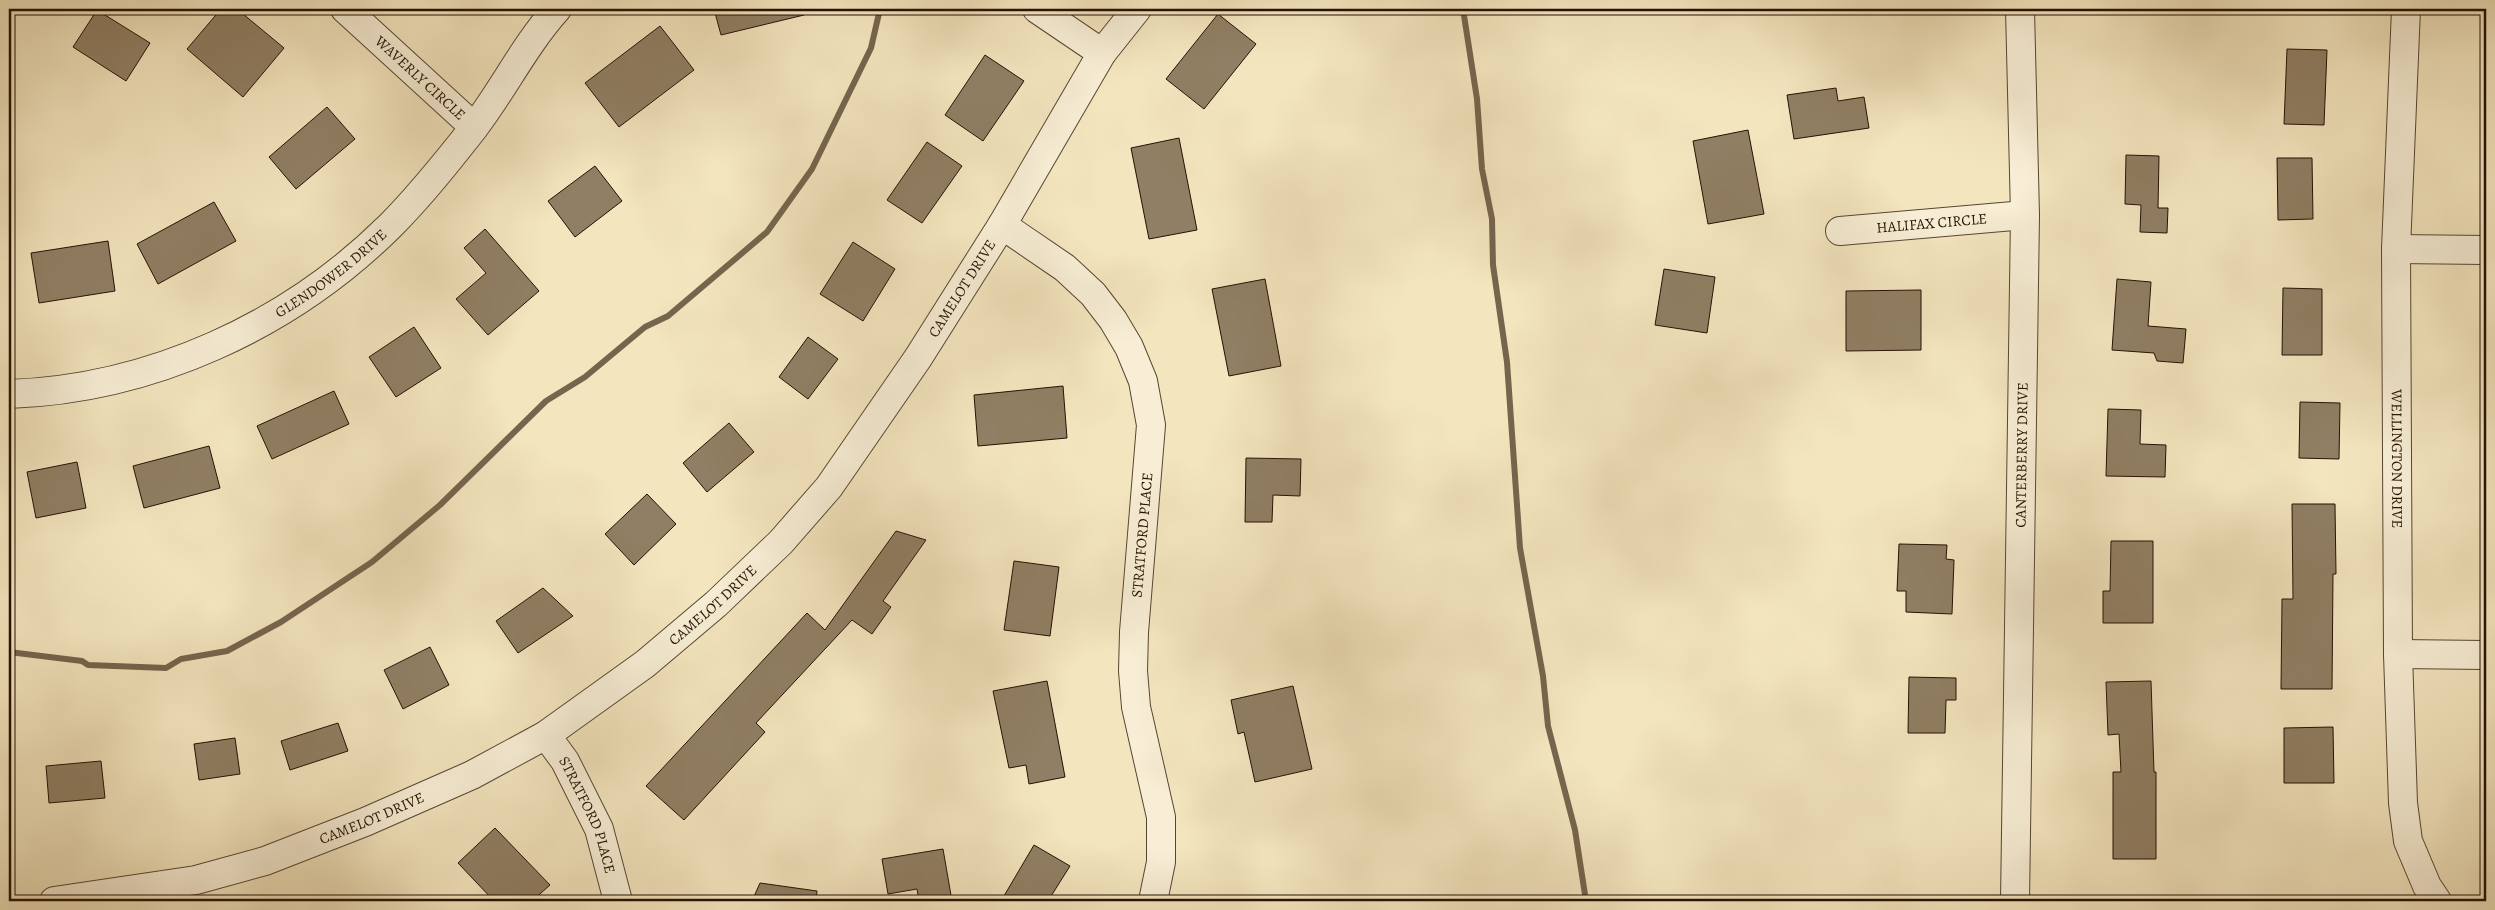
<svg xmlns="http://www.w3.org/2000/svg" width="2495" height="910" viewBox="0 0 2495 910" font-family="Alegreya,serif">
<rect width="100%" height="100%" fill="#f3e5be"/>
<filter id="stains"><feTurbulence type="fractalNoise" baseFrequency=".004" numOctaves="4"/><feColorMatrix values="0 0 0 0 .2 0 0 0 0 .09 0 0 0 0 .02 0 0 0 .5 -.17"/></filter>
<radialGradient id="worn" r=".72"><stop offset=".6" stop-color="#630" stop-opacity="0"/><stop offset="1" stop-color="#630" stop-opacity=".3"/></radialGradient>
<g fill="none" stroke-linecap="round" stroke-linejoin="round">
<g stroke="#76654d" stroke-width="6">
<path d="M1463,9L1477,99L1482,169L1492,219L1493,265L1507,362L1520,548L1543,676L1548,726L1575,830L1586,901"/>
<path d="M9,652L82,661L88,665L166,668L181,659L227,651L281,622L372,562L440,505L546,401L585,377L645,327L668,316L767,232L812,169L871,48L880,9"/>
</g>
</g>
<g fill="#907f64" stroke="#241103">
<path d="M221,9H237L284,48L243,97L187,49Z"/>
<path d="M714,9H803L804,15L721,35Z"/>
<path d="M97,10L150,43L126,81L73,47Z"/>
<path d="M1218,14L1256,44L1204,109L1166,79Z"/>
<path d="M660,26L694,70L619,127L585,83Z"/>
<path d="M2287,49L2327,50L2324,125L2284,124Z"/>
<path d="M985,55L1024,81L983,141L945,115Z"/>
<path d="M1836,88L1838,101L1864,97L1869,128L1794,139L1787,95Z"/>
<path d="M327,107L355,139L296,189L269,157Z"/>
<path d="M1748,130L1764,214L1708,224L1693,141Z"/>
<path d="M1179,138L1197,230L1149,239L1131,148Z"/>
<path d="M927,142L962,166L922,223L887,200Z"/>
<path d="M2126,155L2159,156L2158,208H2168L2167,233L2140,232L2141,205L2125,204Z"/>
<path d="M2277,158H2312L2313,219L2278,220Z"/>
<path d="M595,166L622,201L575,237L548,201Z"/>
<path d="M214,202L236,241L158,284L137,244Z"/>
<path d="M485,229L539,291L488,335L456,299L486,273L464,248Z"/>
<path d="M108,241L115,291L39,303L31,253Z"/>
<path d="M853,242L895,269L863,321L820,294Z"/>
<path d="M1664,269L1715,277L1707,333L1655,325Z"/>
<path d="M1265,279L1281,366L1229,376L1212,289Z"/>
<path d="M2117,279L2151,282L2148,326L2186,329L2183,363L2157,361L2154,353L2112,350Z"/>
<path d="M2283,288L2322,289V355H2282Z"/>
<path d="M1921,290V350L1846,351V291Z"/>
<path d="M414,327L441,368L396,397L369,357Z"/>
<path d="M808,337L838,359L808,399L779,377Z"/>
<path d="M1063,386L1067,438L978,446L974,395Z"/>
<path d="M334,391L349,424L272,459L257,426Z"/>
<path d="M2300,402L2340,403L2339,459L2299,458Z"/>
<path d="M2108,409L2141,410L2140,444L2166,445L2165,477L2106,476Z"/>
<path d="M729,423L754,452L707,492L683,463Z"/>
<path d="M209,446L220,488L144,508L133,466Z"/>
<path d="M1246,458L1301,459L1300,496L1273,495L1272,522H1245Z"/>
<path d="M77,462L86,508L36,518L27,472Z"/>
<path d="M647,494L676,524L634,565L605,534Z"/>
<path d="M2292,504H2335L2336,574H2333L2332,689H2281L2282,599H2293Z"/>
<path d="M896,531L926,540L883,601L891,607L872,634L852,620L756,723L765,732L684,820L646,786L807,613L825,630Z"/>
<path d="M2111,541H2153V623H2103V591H2110Z"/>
<path d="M1899,544L1947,545L1946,559L1954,560L1952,614L1906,612V591H1897Z"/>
<path d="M1014,561L1059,567L1050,636L1004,630Z"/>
<path d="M543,588L573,616L518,653L496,621Z"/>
<path d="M430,647L449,685L403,709L384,670Z"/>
<path d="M1909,677L1956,678V700H1946L1945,733H1908Z"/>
<path d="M1047,681L1065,777L1029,784L1026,765L1009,768L993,691Z"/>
<path d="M2151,681L2154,772H2156V859H2113V772H2121L2119,734L2108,735L2106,682Z"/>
<path d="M1293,686L1312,769L1255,782L1244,732L1238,734L1231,700Z"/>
<path d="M338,723L348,751L290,770L281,741Z"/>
<path d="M2333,727L2334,783H2284V728Z"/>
<path d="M235,738L240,774L199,780L194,744Z"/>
<path d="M101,761L105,798L49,803L46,766Z"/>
<path d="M495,828L550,885L532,901H494L458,863Z"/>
<path d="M1034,845L1070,866L1048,901H1001Z"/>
<path d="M943,849L952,901H919L917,889L888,894L882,859Z"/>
<path d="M760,883L817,891L816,901H752Z"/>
</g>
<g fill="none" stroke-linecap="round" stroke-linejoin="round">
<g stroke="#584632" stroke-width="30">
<g id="minor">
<path id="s1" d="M345,9L474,127"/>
<path d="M1037,9L1102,53"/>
<path id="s2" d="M2406,9L2396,249L2398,654L2403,803L2408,841L2427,886L2437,901"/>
<path d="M1002,225L1065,268L1093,294L1113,320L1129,347L1143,381L1151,425L1134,632L1133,671L1136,707L1161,817V862L1153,901"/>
<path id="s3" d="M1840,231L2025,215"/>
<path d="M2396,249L2486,250"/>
<path id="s4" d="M9,394C151,389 289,326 390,226C420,196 447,162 473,129C503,90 524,46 557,9"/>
<path d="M2398,654L2486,655"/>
<path id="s5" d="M546,735L565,761L599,829L618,901"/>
<path id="s6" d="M54,901L196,880L265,861L365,822L472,775L546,735L645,664L716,604L781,542L829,487L918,358L1002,225L1102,53L1137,9"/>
<path id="s7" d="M2015,901L2025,215L2020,9"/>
</g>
</g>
<use href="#minor" stroke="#f7eed5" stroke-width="28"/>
</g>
<g text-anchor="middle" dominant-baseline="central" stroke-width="4" stroke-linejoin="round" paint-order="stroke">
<g font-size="15" fill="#241103" stroke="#f7eed5">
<text stroke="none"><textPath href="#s1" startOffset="102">WAVERLY CIRCLE</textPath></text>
<text stroke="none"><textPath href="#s3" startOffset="92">HALIFAX CIRCLE</textPath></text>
<text stroke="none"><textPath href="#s4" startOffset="350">GLENDOWER DRIVE</textPath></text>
<text stroke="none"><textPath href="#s6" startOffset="1140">CAMELOT DRIVE</textPath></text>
<text stroke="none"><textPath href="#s7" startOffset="446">CANTERBERRY DRIVE</textPath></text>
<text stroke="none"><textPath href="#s2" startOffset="450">WELLINGTON DRIVE</textPath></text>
<text transform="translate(1142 535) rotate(-85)">STRATFORD PLACE</text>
<text stroke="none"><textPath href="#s6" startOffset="735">CAMELOT DRIVE</textPath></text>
<text stroke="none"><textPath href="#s5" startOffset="91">STRATFORD PLACE</textPath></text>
<text stroke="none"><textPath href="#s6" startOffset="330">CAMELOT DRIVE</textPath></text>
</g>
</g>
<rect width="2495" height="910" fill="none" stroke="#f3e5be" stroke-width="30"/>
<rect x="10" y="10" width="2475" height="890" fill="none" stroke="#241103" stroke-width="2.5"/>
<rect x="15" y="15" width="2465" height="880" fill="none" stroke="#241103"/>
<rect width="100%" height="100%" filter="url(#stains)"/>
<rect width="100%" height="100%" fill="url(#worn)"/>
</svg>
